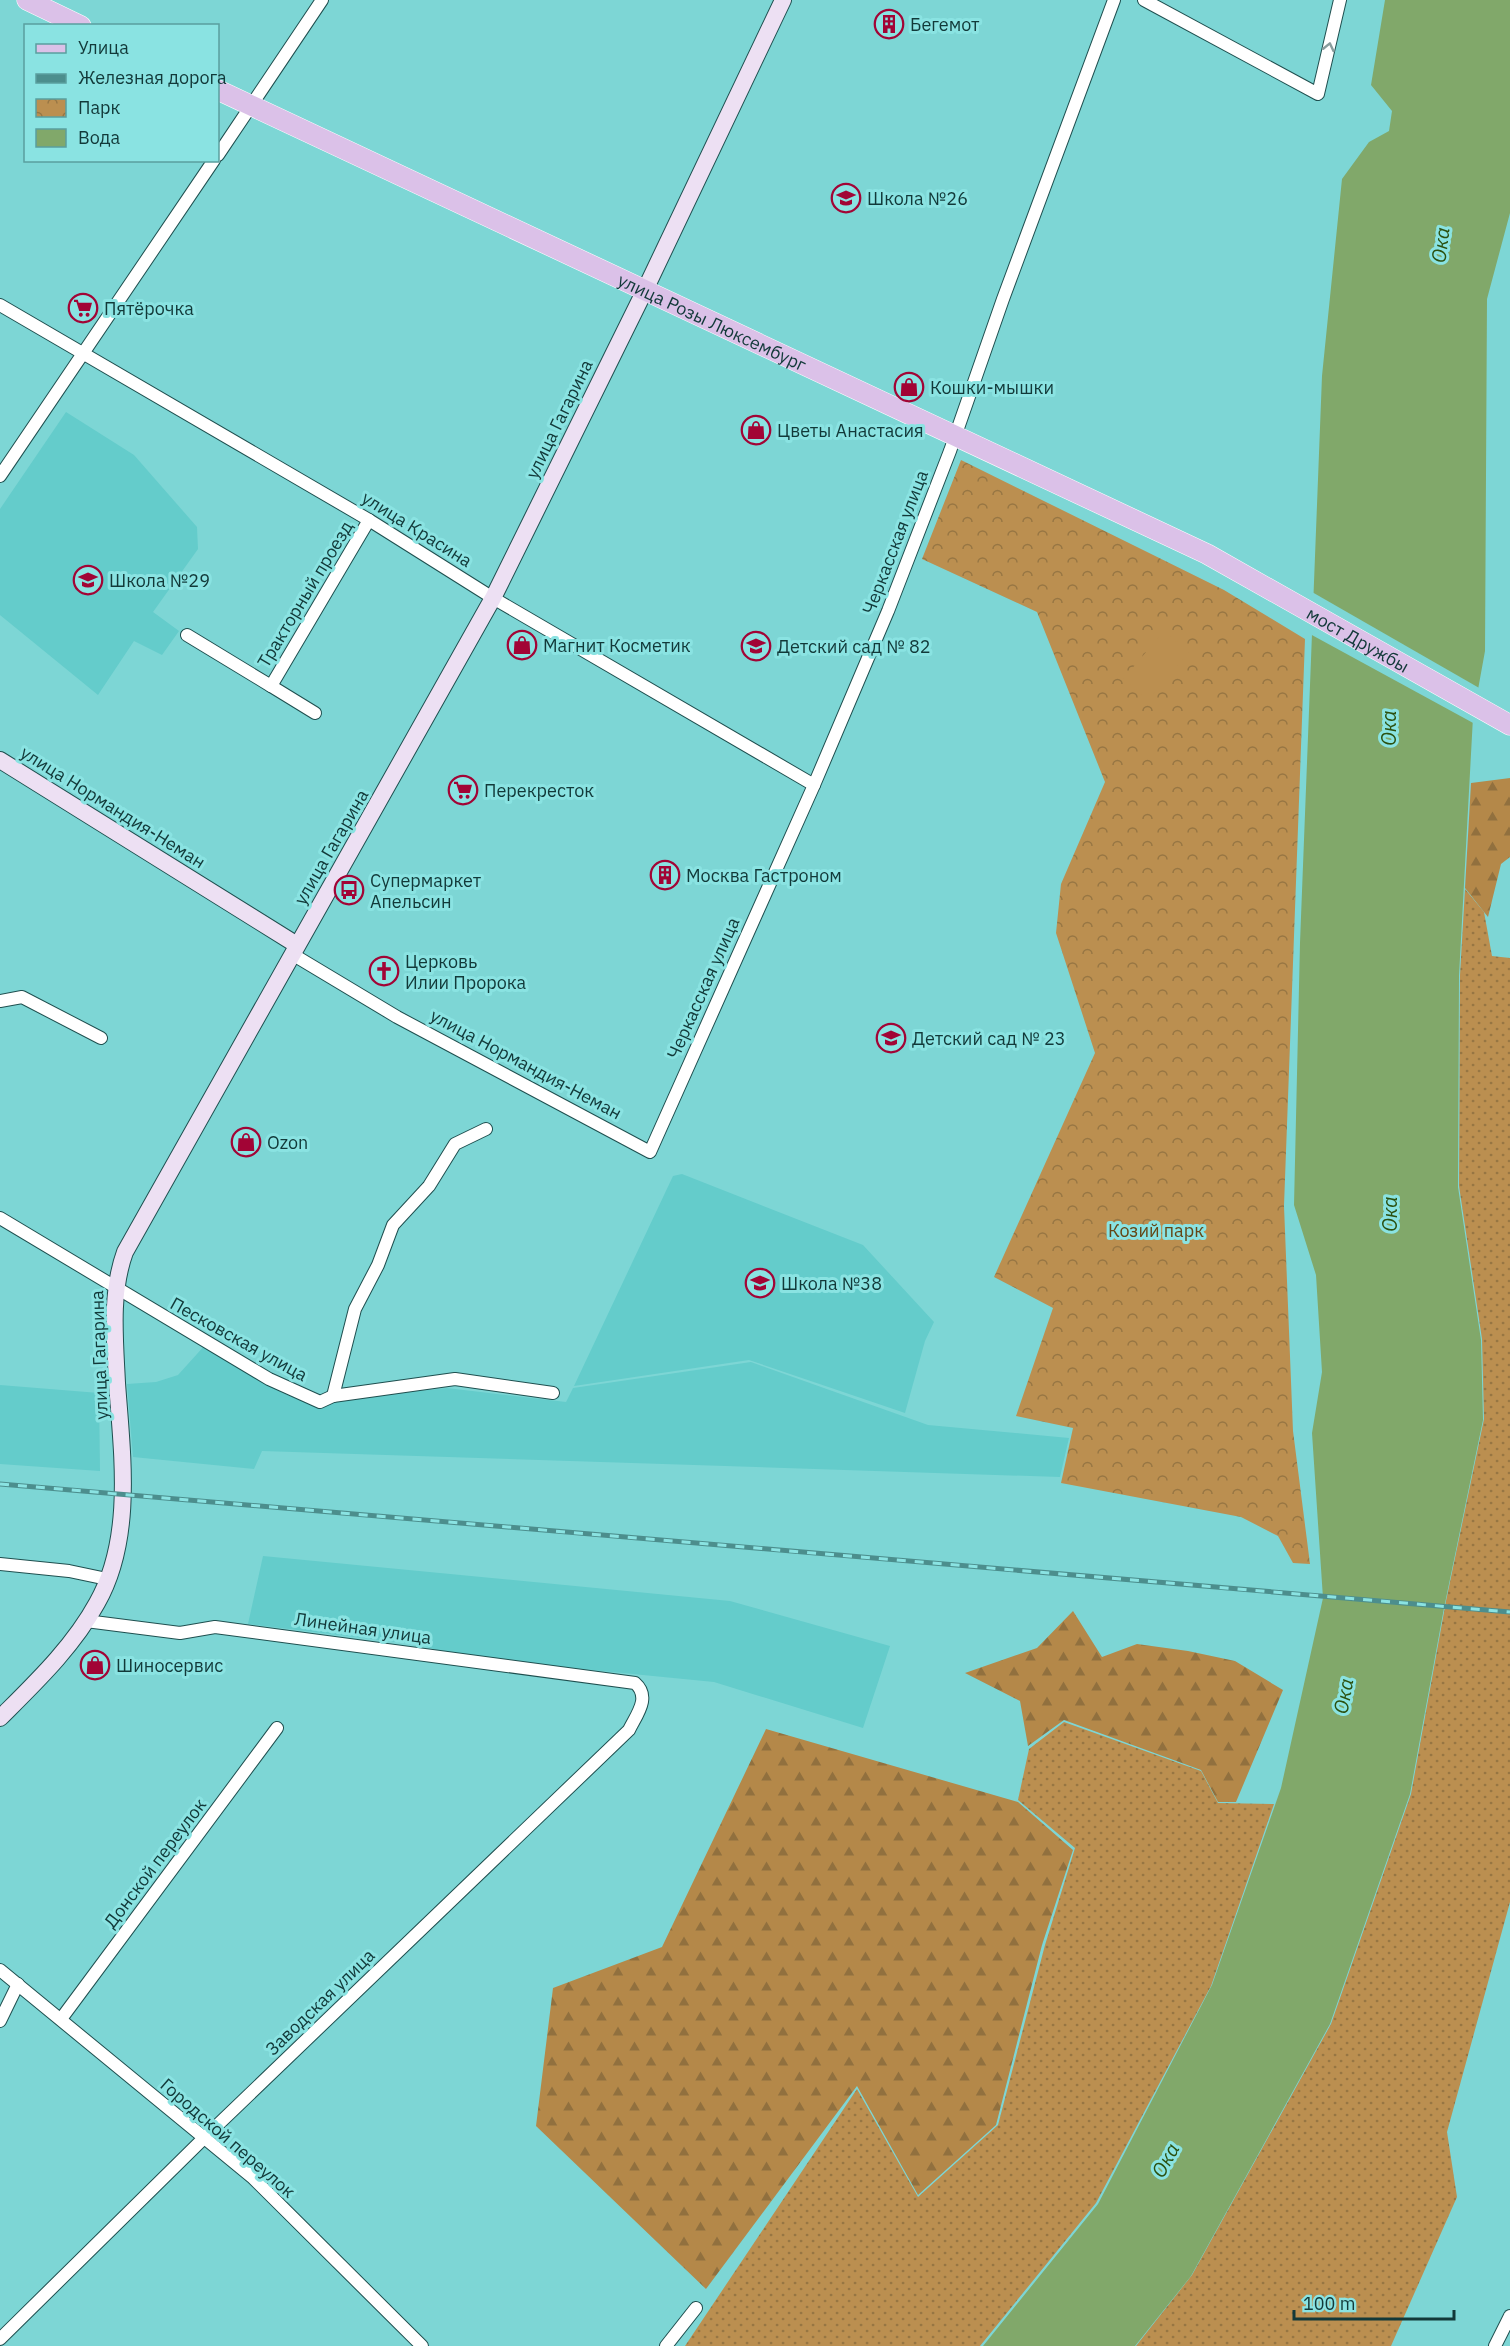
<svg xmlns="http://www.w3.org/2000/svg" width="1510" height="2346" viewBox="0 0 1510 2346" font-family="'IBM Plex Sans',sans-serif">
<defs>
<pattern id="grass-dots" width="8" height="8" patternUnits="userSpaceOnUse" patternTransform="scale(1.5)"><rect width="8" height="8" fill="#bb8f50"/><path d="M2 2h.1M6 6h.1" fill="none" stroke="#977643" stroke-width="1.8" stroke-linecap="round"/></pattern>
<pattern id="forest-firs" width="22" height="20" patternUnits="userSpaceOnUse" patternTransform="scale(1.5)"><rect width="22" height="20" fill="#b48849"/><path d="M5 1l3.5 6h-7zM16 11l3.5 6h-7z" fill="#91703e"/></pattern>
<pattern id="park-crowns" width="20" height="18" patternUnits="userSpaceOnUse" patternTransform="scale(1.5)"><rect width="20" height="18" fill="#bb8f50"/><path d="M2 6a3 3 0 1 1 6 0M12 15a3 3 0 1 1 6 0" fill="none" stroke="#977643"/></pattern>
</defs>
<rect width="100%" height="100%" fill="#7dd6d5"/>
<g fill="#64cccb">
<path d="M66,412L134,455L197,527L198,549L153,612L179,631L162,655L134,641L98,695L0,615V509Z"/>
<path d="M682,1174L863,1245L934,1322L925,1341L905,1413L749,1360L574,1386L673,1176Z"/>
<path d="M206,1344L266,1379L282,1393L319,1407L333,1400L447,1388L566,1402L573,1388L751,1362L928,1425L1069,1438L1060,1477L262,1451L254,1469L133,1457L127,1384L156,1382L178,1375Z"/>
<path d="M0,1385L99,1393L100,1471L0,1464Z"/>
<path d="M263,1556L730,1601L890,1646L863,1728L714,1682L459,1657L421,1645L248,1624Z"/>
</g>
<g fill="url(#grass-dots)">
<path d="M1465,889L1484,912L1492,956L1510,958V1902L1447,2132L1457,2197L1391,2346H1136L1192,2275L1331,2024L1411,1794L1446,1601L1484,1419L1482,1339L1459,1186L1460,975Z"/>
<path d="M1064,1722L1201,1771L1218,1803L1274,1804L1211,1986L1096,2203L980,2346H685L857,2089L918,2197L998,2125L1045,1945L1075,1848L1018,1800L1029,1749Z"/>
</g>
<g fill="url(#forest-firs)">
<path d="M1510,778V857L1501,864L1488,917L1465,888L1471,783Z"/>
<path d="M1073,1611L1102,1657L1137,1644L1188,1651L1235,1661L1283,1690L1236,1802H1218L1201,1770L1064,1720L1028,1746L1020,1701L965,1673L1037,1648Z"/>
<path d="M766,1729L1018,1802L1073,1850L1042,1945L996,2125L918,2195L857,2086L706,2289L536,2126L553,1988L662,1947Z"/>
</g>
<path fill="url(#park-crowns)" d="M961,460L1224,590L1305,639L1284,1206L1293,1431L1310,1564L1293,1563L1278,1536L1241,1517L1061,1483L1073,1428L1016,1416L1053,1308L994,1277L1095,1053L1056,933L1061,884L1105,782L1037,612L922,559Z"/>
<path fill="#bb8f50" d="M1164,631L1189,652L1148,700L1123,679Z"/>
<path fill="#81a86a" d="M1385,0H1510V213L1487,299L1485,651L1473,717L1459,976L1458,1187L1481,1340L1483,1420L1444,1608L1410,1794L1330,2024L1191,2276L1135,2346H983L1098,2204L1212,1985L1281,1788L1323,1598L1312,1433L1322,1372L1316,1275L1294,1205L1300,943L1322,376L1342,179L1369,142L1389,131L1392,111L1371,85Z"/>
<path fill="#7dd6d5" d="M1312,592L1481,689L1475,724L1310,634Z"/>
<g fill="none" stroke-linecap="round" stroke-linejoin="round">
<g stroke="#1f4f4f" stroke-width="14">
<g id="street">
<path d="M1144,0L1318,94L1340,0"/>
<path d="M218,155L322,0"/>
<path d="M0,305L369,520L493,598L814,785"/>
<path d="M0,476L214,160"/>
<path d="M187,635L271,686L369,520"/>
<path d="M271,686L315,713"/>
<path d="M292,954L397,1017L650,1152L814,785L888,611L950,451L1003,299L1114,0"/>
<path d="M0,1001L22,997L101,1038"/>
<path d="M0,1218L269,1379L320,1402L333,1396L455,1379L553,1393"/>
<path d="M333,1396L355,1309L378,1265L393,1225L429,1186L455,1144L486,1129"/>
<path d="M0,1564L69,1571L107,1579"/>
<path d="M0,1970L252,2177L422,2346"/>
<path d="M61,2019L277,1728"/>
<path d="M0,2021L18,1984"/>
<path d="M0,2339L204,2138L629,1730C637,1714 651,1697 635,1683L215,1627L180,1633L86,1621"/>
<path d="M666,2346L696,2308"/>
<path d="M1495,2346L1510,2316"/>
</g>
</g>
<g stroke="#1f4f4f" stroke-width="18">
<g id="secondary">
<path d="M0,760L297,945"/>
<path d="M0,1718C35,1683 73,1647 97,1603C134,1538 122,1454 117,1383C115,1340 110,1293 125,1252L493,598L645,290L783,0"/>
</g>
</g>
<g stroke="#fff" stroke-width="21">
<g id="primary">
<path d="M27,0L81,26"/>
<path id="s1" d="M218,90L1207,554L1510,725"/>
</g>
</g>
<use href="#street" stroke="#fff" stroke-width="12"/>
<use href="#secondary" stroke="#ede0f3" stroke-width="16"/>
<use href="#primary" stroke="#dbc1e8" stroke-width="20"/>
<g stroke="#4c8e8d" stroke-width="5">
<path id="rail" d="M0,1484L1510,1612"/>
</g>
<use href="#rail" stroke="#8ae3e2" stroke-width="3" stroke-dasharray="9" stroke-linecap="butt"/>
</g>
<defs><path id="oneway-chevron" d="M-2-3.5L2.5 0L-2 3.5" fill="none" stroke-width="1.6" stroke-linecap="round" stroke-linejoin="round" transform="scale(1.5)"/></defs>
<use stroke="#889c9c" href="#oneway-chevron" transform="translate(1329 47) rotate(-77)"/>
<defs>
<g id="building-ring" transform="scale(1.5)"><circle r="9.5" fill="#8ae3e2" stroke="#a20435" stroke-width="1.5"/><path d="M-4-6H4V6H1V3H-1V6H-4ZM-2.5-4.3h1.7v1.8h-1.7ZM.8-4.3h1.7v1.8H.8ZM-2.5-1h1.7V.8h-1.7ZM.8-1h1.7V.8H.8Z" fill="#a20435"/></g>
<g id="school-ring" transform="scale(1.5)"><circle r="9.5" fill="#8ae3e2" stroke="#a20435" stroke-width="1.5"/><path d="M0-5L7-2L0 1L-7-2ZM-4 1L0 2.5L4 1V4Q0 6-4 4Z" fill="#a20435"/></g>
<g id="supermarket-ring" transform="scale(1.5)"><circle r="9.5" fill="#8ae3e2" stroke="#a20435" stroke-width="1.5"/><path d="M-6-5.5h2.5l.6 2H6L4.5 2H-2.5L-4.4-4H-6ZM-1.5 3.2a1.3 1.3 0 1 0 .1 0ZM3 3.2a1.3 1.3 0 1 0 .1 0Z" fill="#a20435"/></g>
<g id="shop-ring" transform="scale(1.5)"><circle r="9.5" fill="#8ae3e2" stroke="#a20435" stroke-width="1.5"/><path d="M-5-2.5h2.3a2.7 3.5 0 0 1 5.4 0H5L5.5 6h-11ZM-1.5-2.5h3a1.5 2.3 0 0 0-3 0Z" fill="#a20435"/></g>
<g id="bus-ring" transform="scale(1.5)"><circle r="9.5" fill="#8ae3e2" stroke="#a20435" stroke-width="1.5"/><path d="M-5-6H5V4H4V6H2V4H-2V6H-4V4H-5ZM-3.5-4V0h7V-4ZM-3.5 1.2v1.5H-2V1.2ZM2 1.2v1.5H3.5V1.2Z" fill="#a20435"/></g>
<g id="church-ring" transform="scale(1.5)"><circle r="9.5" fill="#8ae3e2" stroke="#a20435" stroke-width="1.5"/><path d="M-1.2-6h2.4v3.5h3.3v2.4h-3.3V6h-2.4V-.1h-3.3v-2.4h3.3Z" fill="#a20435"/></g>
</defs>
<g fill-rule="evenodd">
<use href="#building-ring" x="889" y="24"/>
<use href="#school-ring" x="846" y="198"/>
<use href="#supermarket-ring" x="83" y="308"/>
<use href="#shop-ring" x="909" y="387"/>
<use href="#shop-ring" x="756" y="430"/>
<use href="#school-ring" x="88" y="580"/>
<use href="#shop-ring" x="522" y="645"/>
<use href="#school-ring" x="756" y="646"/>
<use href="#supermarket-ring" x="463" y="790"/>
<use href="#building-ring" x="665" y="875"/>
<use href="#bus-ring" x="349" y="890"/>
<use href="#church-ring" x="384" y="971"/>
<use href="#school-ring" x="891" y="1038"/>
<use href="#shop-ring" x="246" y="1142"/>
<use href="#school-ring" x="760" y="1283"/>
<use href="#shop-ring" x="95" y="1665"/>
</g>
<g text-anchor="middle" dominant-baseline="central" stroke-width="6" stroke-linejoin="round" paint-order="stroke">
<g font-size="18" fill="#123939" stroke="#8ae3e2" text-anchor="start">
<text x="910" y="24">Бегемот</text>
<text x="867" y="198">Школа №26</text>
<text x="104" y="308">Пятёрочка</text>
<text x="930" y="387">Кошки-мышки</text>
<text x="777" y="430">Цветы Анастасия</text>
<text x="109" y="580">Школа №29</text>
<text x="543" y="645">Магнит Косметик</text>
<text x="777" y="646">Детский сад № 82</text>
<text x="484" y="790">Перекресток</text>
<text x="686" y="875">Москва Гастроном</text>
<text x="370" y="880">Супермаркет<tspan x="370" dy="21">Апельсин</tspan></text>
<text x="405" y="961">Церковь<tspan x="405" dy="21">Илии Пророка</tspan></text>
<text x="912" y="1038">Детский сад № 23</text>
<text x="267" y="1142">Ozon</text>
<text x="781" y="1283">Школа №38</text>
<text x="116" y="1665">Шиносервис</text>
</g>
<g font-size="18" fill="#123939" stroke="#8ae3e2">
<text stroke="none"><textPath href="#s1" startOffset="546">улица Розы Люксембург</textPath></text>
<text transform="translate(559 419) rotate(-64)">улица Гагарина</text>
<text transform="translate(417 529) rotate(32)">улица Красина</text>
<text transform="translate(895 542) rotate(-69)">Черкасская улица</text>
<text transform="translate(305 594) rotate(-59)">Тракторный проезд</text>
<text stroke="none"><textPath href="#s1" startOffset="1266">мост Дружбы</textPath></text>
<text transform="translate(113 807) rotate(32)">улица Нормандия-Неман</text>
<text transform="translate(331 847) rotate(-60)">улица Гагарина</text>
<text transform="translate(703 988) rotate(-66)">Черкасская улица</text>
<text transform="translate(526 1064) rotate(28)">улица Нормандия-Неман</text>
<text transform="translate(239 1339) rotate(29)">Песковская улица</text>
<text transform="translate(99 1355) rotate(-92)">улица Гагарина</text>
<text transform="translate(363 1628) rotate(8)">Линейная улица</text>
<text transform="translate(155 1863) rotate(-53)">Донской переулок</text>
<text transform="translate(320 2002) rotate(-44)">Заводская улица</text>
<text transform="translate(228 2138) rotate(41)">Городской переулок</text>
</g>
<g font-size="18" fill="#654615" stroke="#8ae3e2">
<text x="1156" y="1230">Козий парк</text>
</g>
<g font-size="20" font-style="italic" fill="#2b500f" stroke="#8ae3e2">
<text transform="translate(1440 245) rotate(-83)">Ока</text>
<text transform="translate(1388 728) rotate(-90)">Ока</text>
<text transform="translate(1389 1214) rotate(-90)">Ока</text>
<text transform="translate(1343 1696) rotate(-80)">Ока</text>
<text transform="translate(1165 2160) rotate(-61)">Ока</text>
</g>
</g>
<rect x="24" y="24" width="195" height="138" fill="#8ae3e2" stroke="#5a9f9e" stroke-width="1.5"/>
<rect x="36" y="44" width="30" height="9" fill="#dbc1e8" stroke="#5a9f9e" stroke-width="1.5"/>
<text x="78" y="54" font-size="18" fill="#123939">Улица</text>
<rect x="36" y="74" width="30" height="9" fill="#4c8e8d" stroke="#5a9f9e" stroke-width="1.5"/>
<text x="78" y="84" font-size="18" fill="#123939">Железная дорога</text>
<rect x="36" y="99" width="30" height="18" fill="url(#park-crowns)" stroke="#5a9f9e" stroke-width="1.5"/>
<text x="78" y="114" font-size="18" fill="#123939">Парк</text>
<rect x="36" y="129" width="30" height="18" fill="#81a86a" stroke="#5a9f9e" stroke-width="1.5"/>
<text x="78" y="144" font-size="18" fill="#123939">Вода</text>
<path d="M1294 2310v9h160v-9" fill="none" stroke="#123939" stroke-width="3"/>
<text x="1303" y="2310" font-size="18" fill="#123939" stroke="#8ae3e2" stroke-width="4.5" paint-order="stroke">100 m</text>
</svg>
